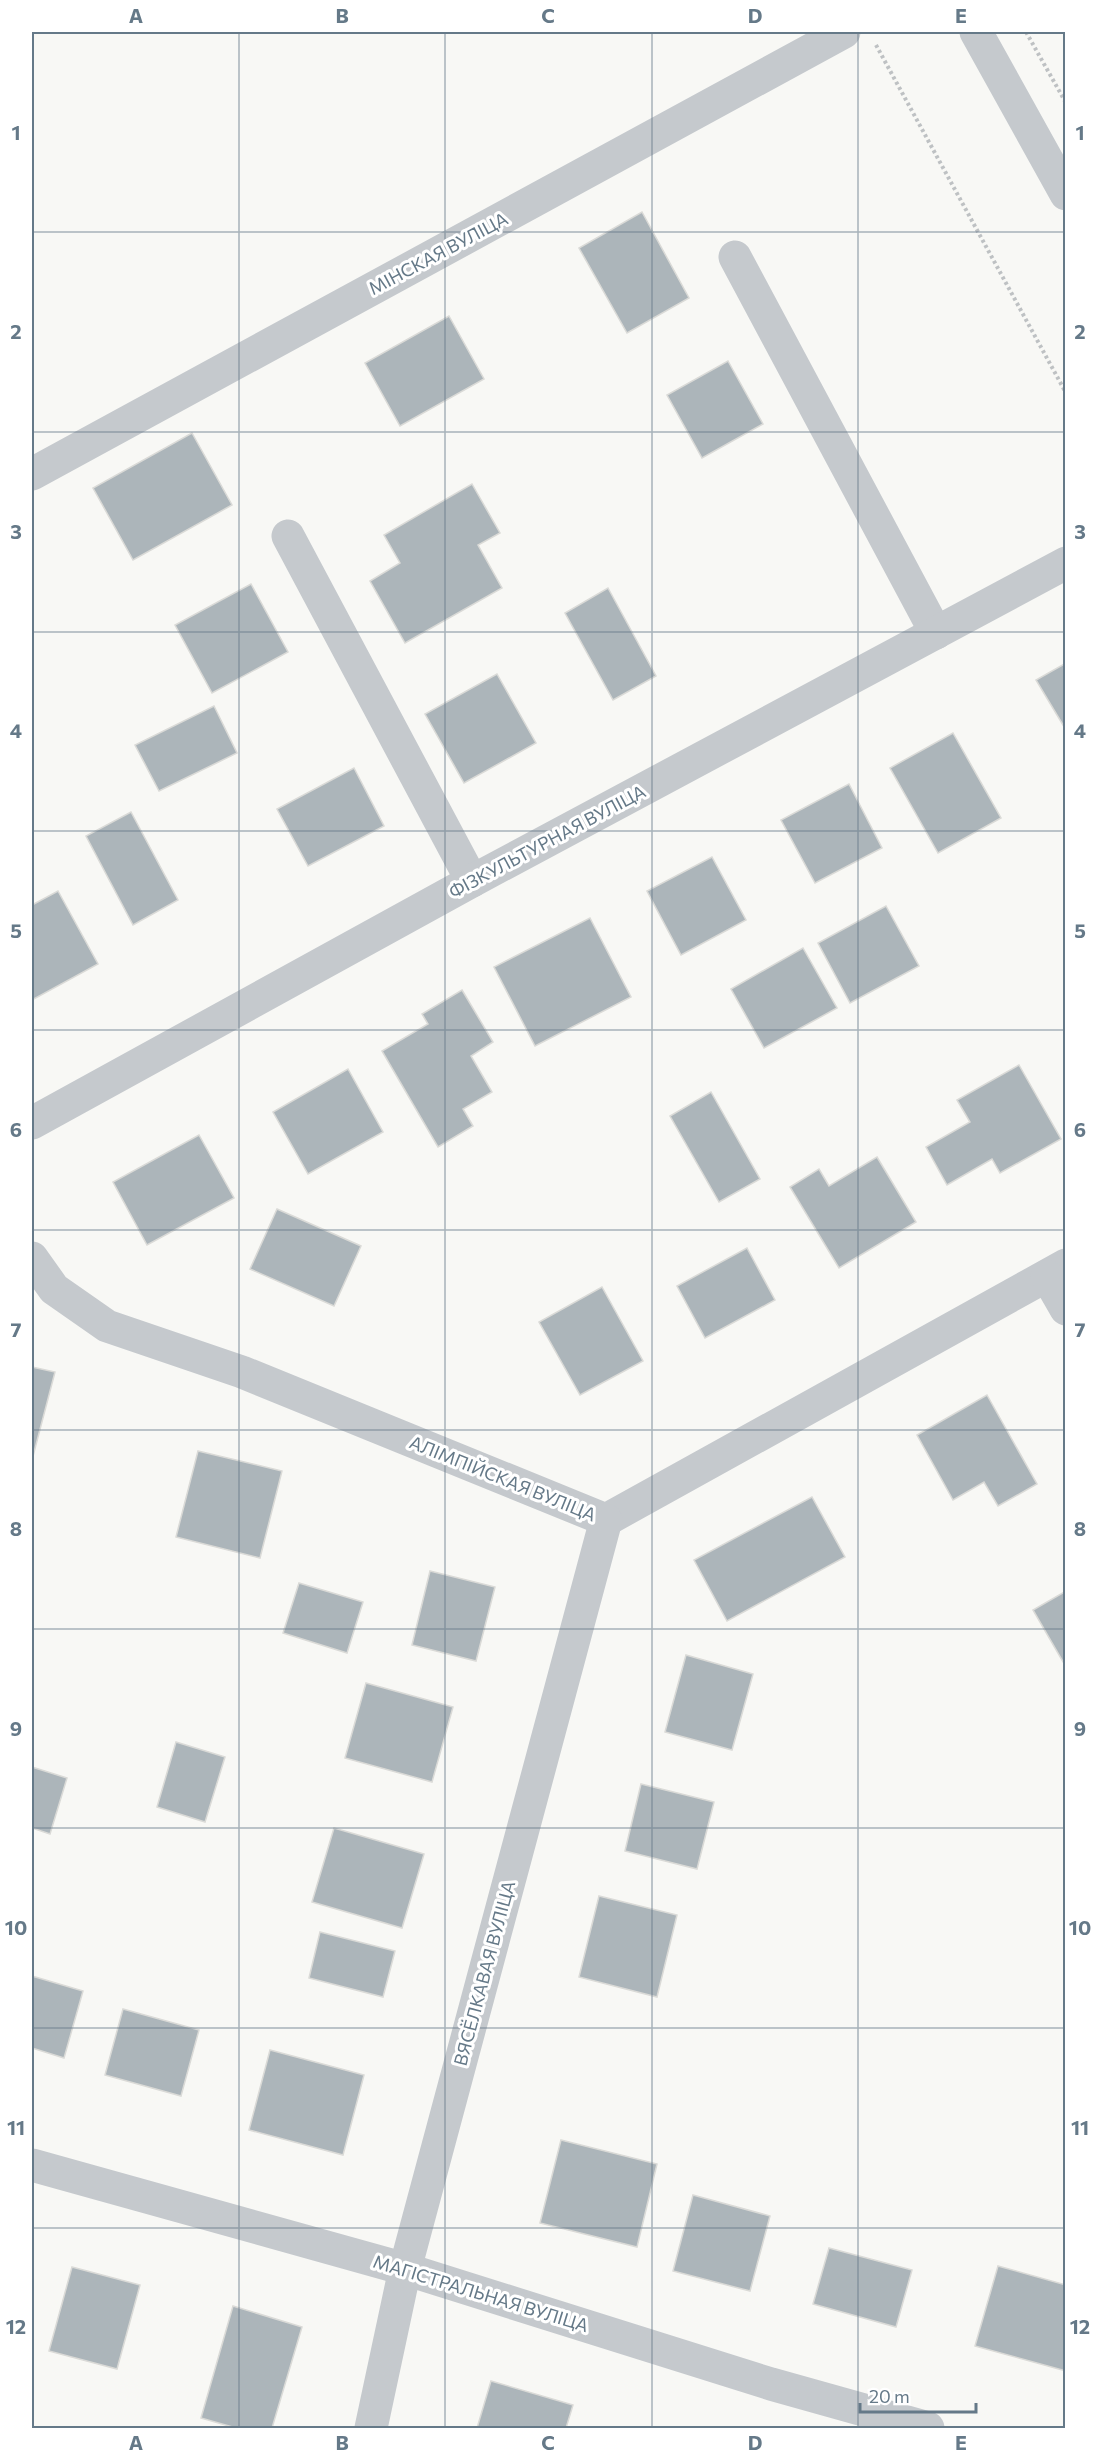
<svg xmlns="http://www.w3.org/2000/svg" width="1097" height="2460" viewBox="0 0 1097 2460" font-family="Commissioner,sans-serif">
<rect width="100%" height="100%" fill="#f8f8f5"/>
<g fill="#acb5ba" stroke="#dadad7" stroke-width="1.5">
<path d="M642,212L689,298L627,333L579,248Z"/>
<path d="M449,316L484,379L400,426L365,363Z"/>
<path d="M728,361L763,424L702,458L667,395Z"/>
<path d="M192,433L232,505L133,560L93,488Z"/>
<path d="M472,484L500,533L478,545L502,588L405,643L370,581L400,563L384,535Z"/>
<path d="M251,584L288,652L212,693L175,625Z"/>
<path d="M608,588L656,676L613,700L565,613Z"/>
<path d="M1066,663V730L1036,680Z"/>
<path d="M497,674L536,743L464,783L425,714Z"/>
<path d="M214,706L237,753L159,791L135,745Z"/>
<path d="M953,733L1001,818L938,853L890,768Z"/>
<path d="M354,768L384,826L308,866L277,809Z"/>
<path d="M849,784L882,848L815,883L781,820Z"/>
<path d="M131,812L178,900L133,925L86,836Z"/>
<path d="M712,857L746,920L681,955L647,891Z"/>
<path d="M58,891L98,964L32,1000V905Z"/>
<path d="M886,906L919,966L850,1003L818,943Z"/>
<path d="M590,918L631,997L535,1046L494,967Z"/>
<path d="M803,948L837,1008L764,1048L731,989Z"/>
<path d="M462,990L493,1042L471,1056L492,1092L463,1109L473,1126L438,1147L382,1051L428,1024L422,1014Z"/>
<path d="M1019,1065L1061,1139L1000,1173L992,1159L947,1185L926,1147L970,1122L957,1100Z"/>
<path d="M348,1069L383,1132L308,1174L273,1112Z"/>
<path d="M711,1092L760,1179L719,1202L670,1116Z"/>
<path d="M199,1135L234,1198L147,1245L113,1182Z"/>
<path d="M877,1157L916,1222L839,1268L790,1187L819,1169L829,1186Z"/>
<path d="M277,1209L361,1246L334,1306L250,1269Z"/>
<path d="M747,1248L775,1300L705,1338L677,1286Z"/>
<path d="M602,1287L643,1361L580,1395L539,1322Z"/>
<path d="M32,1367L55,1372L32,1460Z"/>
<path d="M987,1395L1037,1484L998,1506L984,1482L953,1500L917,1435Z"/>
<path d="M198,1451L282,1471L260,1558L176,1537Z"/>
<path d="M812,1497L845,1557L727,1621L694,1560Z"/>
<path d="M430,1571L495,1587L476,1661L412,1645Z"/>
<path d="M299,1583L363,1602L347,1653L283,1633Z"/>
<path d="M1066,1591V1667L1033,1610Z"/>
<path d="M686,1655L753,1674L732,1750L665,1732Z"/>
<path d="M366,1683L453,1707L432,1782L345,1758Z"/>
<path d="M176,1742L225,1757L205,1822L157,1807Z"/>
<path d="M32,1767L67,1778L50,1834L32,1828Z"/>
<path d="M641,1784L714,1802L697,1869L625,1851Z"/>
<path d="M334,1828L424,1854L402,1928L312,1902Z"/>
<path d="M599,1896L677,1915L657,1997L579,1977Z"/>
<path d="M320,1932L395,1951L383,1997L309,1978Z"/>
<path d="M32,1976L83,1991L64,2058L32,2048Z"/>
<path d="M123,2009L199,2030L181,2096L105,2075Z"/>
<path d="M270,2050L364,2075L343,2155L249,2130Z"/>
<path d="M561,2140L657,2164L637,2247L540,2223Z"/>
<path d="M693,2195L770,2216L750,2291L673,2271Z"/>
<path d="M829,2248L912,2270L896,2327L813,2304Z"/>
<path d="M998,2266L1066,2285V2371L975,2346Z"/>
<path d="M72,2267L140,2285L117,2369L49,2351Z"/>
<path d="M233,2306L302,2327L272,2428H236L201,2418Z"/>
<path d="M491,2381L573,2405L566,2428H477Z"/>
</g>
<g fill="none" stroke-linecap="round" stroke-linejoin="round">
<g stroke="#bec1c3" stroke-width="4" stroke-dasharray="3 3" stroke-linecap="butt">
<path d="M1026,32L1066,103"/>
<path d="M876,45L1066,393"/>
</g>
<g stroke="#c5c9cd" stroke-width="33">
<path d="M976,32L1066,194"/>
<path d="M735,257L936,633"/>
<path d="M32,474L844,32"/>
<path d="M288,536L472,881"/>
<path d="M32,1123L472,881L1066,563"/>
<path d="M32,1258L54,1289L107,1326L242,1372L606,1520L1066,1265"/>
<path d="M1047,1276L1066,1309"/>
<path d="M32,2165L405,2269L771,2384L928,2428"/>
<path d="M371,2428L405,2269L606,1520"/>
</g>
</g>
<path fill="none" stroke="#657988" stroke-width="1.5" stroke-opacity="0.55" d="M239,32V2428M445,32V2428M652,32V2428M858,32V2428M32,232H1066M32,432H1066M32,632H1066M32,831H1066M32,1030H1066M32,1230H1066M32,1430H1066M32,1629H1066M32,1828H1066M32,2028H1066M32,2228H1066"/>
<g text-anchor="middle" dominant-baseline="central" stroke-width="6" stroke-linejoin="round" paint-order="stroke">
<g font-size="18" fill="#657988" stroke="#fff">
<text transform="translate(438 253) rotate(-28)">МІНСКАЯ ВУЛІЦА</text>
<text transform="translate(547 841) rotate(-28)">ФІЗКУЛЬТУРНАЯ ВУЛІЦА</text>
<text transform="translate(503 1478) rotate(22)">АЛІМПІЙСКАЯ ВУЛІЦА</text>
<text transform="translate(484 1973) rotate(-75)">ВЯСЁЛКАВАЯ ВУЛІЦА</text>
<text transform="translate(481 2293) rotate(17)">МАГІСТРАЛЬНАЯ ВУЛІЦА</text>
</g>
</g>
<rect width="1097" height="2460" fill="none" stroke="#ffffff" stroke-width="66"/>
<path d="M860 2403v9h116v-9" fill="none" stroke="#657988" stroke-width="3"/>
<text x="869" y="2403" font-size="18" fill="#657988" stroke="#ffffff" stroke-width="4.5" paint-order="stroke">20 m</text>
<rect x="33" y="33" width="1031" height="2394" fill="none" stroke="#657988" stroke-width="2"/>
<g font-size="20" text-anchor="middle" font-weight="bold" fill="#657988">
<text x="136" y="23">A</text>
<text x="342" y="23">B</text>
<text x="548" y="23">C</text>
<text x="755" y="23">D</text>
<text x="961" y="23">E</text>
<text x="16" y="140">1</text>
<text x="1080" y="140">1</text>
<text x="16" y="339">2</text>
<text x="1080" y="339">2</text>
<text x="16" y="539">3</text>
<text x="1080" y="539">3</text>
<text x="16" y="738">4</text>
<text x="1080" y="738">4</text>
<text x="16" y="938">5</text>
<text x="1080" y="938">5</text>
<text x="16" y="1137">6</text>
<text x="1080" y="1137">6</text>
<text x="16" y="1337">7</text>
<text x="1080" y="1337">7</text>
<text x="16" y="1536">8</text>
<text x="1080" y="1536">8</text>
<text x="16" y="1736">9</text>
<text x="1080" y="1736">9</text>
<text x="16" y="1935">10</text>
<text x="1080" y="1935">10</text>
<text x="16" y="2135">11</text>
<text x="1080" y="2135">11</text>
<text x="16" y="2334">12</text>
<text x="1080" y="2334">12</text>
<text x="136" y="2450">A</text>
<text x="342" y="2450">B</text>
<text x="548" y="2450">C</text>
<text x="755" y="2450">D</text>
<text x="961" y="2450">E</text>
</g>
</svg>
